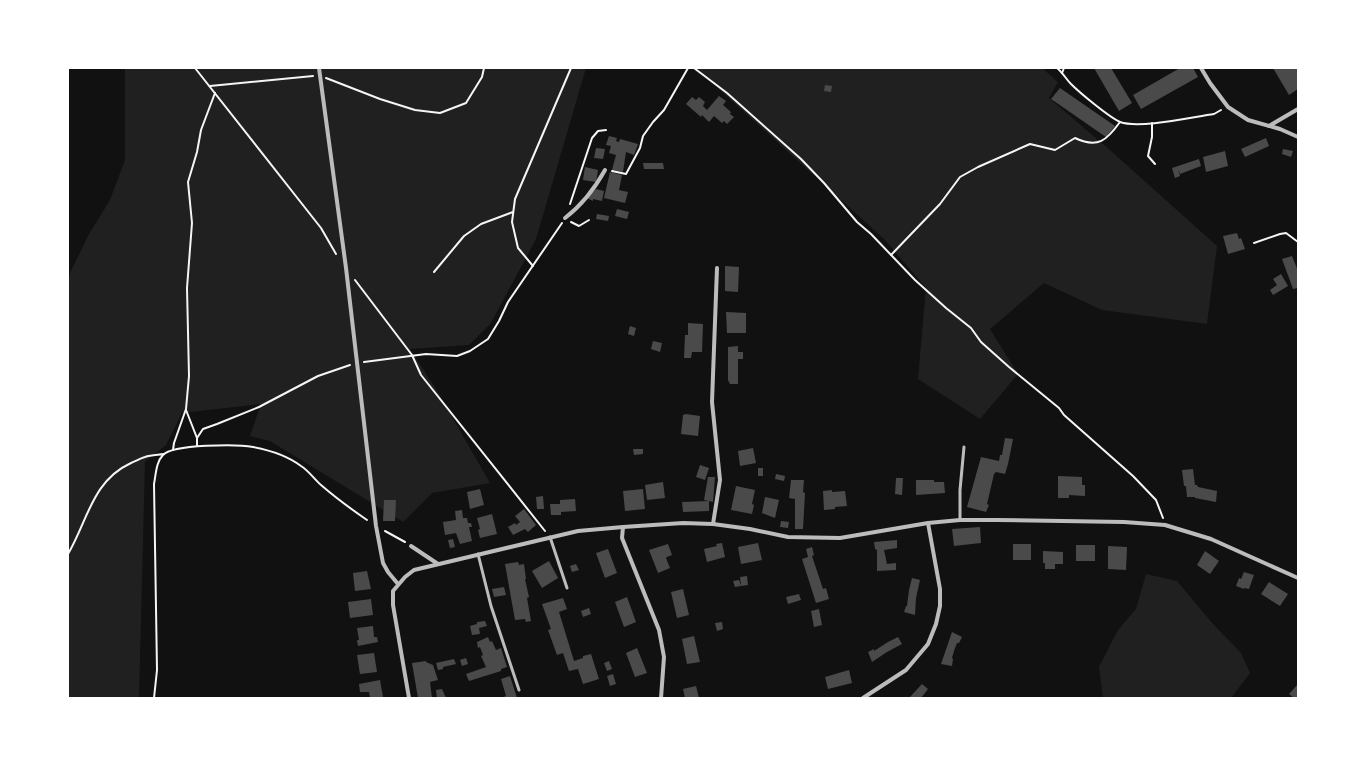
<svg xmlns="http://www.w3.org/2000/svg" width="1366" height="766" viewBox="0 0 1366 766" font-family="Poppins,sans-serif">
<rect width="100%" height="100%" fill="#111"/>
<g fill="#202020">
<path d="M125,68H586L536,239L491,323L469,345L410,349L436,389L490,483L432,493L403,522L270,441L250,436L261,404L182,413L166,445L145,462L139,698H68V280L70,273L89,234L110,200L125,160Z"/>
<path d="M696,68H1042L1058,82L1049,98L1111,151L1217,246L1207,324L1102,310L1044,283L990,329L1018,374L980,419L918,379L926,288L885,240Z"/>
<path d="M1146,574L1177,581L1213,624L1241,653L1250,673L1231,698H1103L1099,667L1118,630L1136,609Z"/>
</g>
<g fill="#4a4a4a">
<path d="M1094,68H1111L1132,103L1119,111Z"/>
<path d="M1180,68H1193L1198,77L1141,109L1133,95Z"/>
<path d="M1273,68H1297L1298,70V89L1289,95Z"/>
<path d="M825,85L832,86L831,92L824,91Z"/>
<path d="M1060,88L1115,126L1106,137L1051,99Z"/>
<path d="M719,96L726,101L723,105L731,112L730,114L734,117L727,124L724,121L722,123L714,116L709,122L702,115L701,117L686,104L692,97L696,100L699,97L705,102L703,106L707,110Z"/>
<path d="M609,136L617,138L616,141L619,142L620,139L638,144L634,155L626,152L623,172L612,170L616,155L609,153L611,146L606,145Z"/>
<path d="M1266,138L1269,146L1245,157L1241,149Z"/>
<path d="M596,148L605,149L603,159L594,158Z"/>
<path d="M1283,149L1293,151L1291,157L1282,154Z"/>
<path d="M1225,151L1228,166L1206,172L1203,157Z"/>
<path d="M1199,159L1201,166L1180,174L1178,169L1180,176L1175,178L1172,168Z"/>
<path d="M643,163H663L664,169H644Z"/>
<path d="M585,167L598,170L596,182L583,180Z"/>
<path d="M610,172L622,175L619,190L628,192L625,203L604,198Z"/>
<path d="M596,189L604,191L602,201L593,199V201L587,198Z"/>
<path d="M617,209L629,212L627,219L615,216Z"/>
<path d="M597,214L609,216L608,221L596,219Z"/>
<path d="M1237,233L1239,239L1241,238L1245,249L1228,254L1223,236Z"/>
<path d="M1292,256L1298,271V288L1293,289L1282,259Z"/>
<path d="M725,266L739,267L738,292L725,291Z"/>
<path d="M1281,274L1288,286L1273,295L1270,290L1277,285L1273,279Z"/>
<path d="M726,312L746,313V333H727Z"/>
<path d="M688,323L703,324L702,352H692L691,358H684L685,335H688Z"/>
<path d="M630,326L636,328L634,336L628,334Z"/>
<path d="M653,341L662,343L660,352L651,349Z"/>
<path d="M738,346V352H743V359H738V384H730L728,380V347Z"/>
<path d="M686,414L700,416L698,436L681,434L683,415Z"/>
<path d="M1005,438L1013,439L1008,464L1005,474L996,472L994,474L987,504L989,505L986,512L967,507L981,457L999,461L1000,455H1002Z"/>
<path d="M753,448L756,463L740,466L738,451Z"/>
<path d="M633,449H643V454L634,455Z"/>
<path d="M700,465L709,468L705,480L696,477Z"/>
<rect x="758" y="468" width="5" height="8"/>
<path d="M1193,469L1195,485H1197L1198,487L1217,491L1216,502L1195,498V497H1187L1186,486H1184L1182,470Z"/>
<path d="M776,474L785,476L784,481L775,479Z"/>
<path d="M1058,476L1082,477V485H1085V496L1069,495V498H1058Z"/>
<path d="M708,477H715L713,502L704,500Z"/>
<path d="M896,478H903L902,495L895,494Z"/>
<path d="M791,480H804L803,492L805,493L803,529H795V499L789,498Z"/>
<path d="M916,480H934V482H944L945,493L916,495Z"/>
<path d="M663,482L665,498L647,500L645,485Z"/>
<path d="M736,486L755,490L752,504L754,505L752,514L731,510Z"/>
<path d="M480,489L484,505L470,509L467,492Z"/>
<path d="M643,489L645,509L625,511L623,491Z"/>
<path d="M832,490V492L845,491L847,506L835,507V509L824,510L823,491Z"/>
<path d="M543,496L544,509H537L536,497Z"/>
<path d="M765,497L779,500L775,518L762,513Z"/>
<path d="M575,499L576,511L561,512V515H551L550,504H560V500Z"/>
<path d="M384,500H396L395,521H383Z"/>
<path d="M709,501V511L683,512L682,502Z"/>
<path d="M524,509L536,525L528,532L525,529L513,535L508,527L515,523L516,525L520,522L515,516Z"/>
<path d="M462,510L463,518H467L468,523H471L472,527H469L472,541L460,544L456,533L445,535L443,522L456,520L455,511Z"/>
<path d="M492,514L497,534L480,538L478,530L480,529L477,518Z"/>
<path d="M781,521L789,522L788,528L780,527Z"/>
<path d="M980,527L981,543L954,546L952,529Z"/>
<path d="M453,539L455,547L450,548L448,540Z"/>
<path d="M897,540V548L884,550L887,564L896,563V570L877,571V550L875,549L874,542Z"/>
<path d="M722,543L725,557L707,562L704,549L717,546L716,544Z"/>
<path d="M758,543L762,560L741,564L738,547Z"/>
<path d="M668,544L672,555L667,557L666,558L670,568L658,573L649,550Z"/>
<rect x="1013" y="544" width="18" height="16"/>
<rect x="1076" y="545" width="19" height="16"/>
<path d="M1108,546L1127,547L1126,570L1108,569Z"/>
<path d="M812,547L814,555L812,556L823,589L826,588L829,599L816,603L802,559L808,557L806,549Z"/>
<path d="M608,549L617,573L605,578L596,553Z"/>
<path d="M1043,551L1063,552V564H1055V569H1045V563H1043Z"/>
<path d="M1205,551L1219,561L1210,574L1197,565Z"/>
<path d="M549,561L558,578L542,588L532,571Z"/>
<path d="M518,562L519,565L524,564L526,579H525L529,597L527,598L531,621L526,622L525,619L515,620L505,564Z"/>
<path d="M576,564L579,570L572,572L570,566Z"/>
<path d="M367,571L371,589L355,591L353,573Z"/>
<path d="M1244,572L1254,575L1249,589L1244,588V589L1236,586L1239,578L1241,579Z"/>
<path d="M747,576L748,585L741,586L740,577Z"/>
<path d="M912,578L920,580L916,598L915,615L904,612L906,606H907L909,590Z"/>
<path d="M739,580L741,586L735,587L733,581Z"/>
<path d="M1269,582L1288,594L1280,606L1261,594Z"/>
<path d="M504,587L506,595L494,597L492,589Z"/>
<path d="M683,589L689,615L677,618L671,592Z"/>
<path d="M799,594L801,600L788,604L786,597Z"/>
<path d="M627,597L636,622L624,627L615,602Z"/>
<path d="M563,598L567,609L559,612L574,661L583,658V656L591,654L599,679L583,684L578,669L569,671L563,653L557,655L548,630L551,629L542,604Z"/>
<path d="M371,599L373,615L350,618L348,602Z"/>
<path d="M589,608L591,614L583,617L581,611Z"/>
<path d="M819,609L822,625L814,627L811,611Z"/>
<path d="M485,621L487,626L479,628L480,634L472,635L470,626L477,624V622Z"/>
<path d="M722,622L723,629L717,631L715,623Z"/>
<path d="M373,626L374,637H377L378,642L358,646L357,640H359L357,628Z"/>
<path d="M952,632L962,637L959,643H957L954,651L952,658L953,659L952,666L941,664Z"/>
<path d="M694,636L700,662L687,664L682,639Z"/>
<path d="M488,637L490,642L492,641L496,650L501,648L507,667L501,669V671L469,681L466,674L486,667L481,656L483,655L480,647L478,648L477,642Z"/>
<path d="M898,637L902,644L887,652L872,662L868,652L874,649V651L888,642Z"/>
<path d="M637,648L647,673L635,677L626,653Z"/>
<path d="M374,653L377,672L360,674L357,655Z"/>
<path d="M466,658L468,664L462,666L460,660Z"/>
<path d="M454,659L456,664L443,667V669L438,670L436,663Z"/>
<path d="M426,661V662L433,665L438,680L430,682L432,698H418L412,663Z"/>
<path d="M609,661L612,669L607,671L604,663Z"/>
<path d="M849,670L852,683L828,689L825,677Z"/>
<path d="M613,674L616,684L610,686L607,676Z"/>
<path d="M510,676L517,698H501L506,696L501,679Z"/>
<path d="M380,680L383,697L370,698L369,692H360L359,684Z"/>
<path d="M922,684L928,689L921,698H909Z"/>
<path d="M1298,684V698H1294L1289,694Z"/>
<path d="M696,686L699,698H685L683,689Z"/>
<path d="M442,689L446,698H437L436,690Z"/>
</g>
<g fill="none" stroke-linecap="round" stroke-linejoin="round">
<g stroke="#f5f5f5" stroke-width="2">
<path d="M195,68L321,228L336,254"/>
<path d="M694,68L727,93L801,159L824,183L857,222L871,234L915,280L946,308L971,328L981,342L1009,367L1059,408L1064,415L1133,476L1156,500L1163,518"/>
<path d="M1057,68C1063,73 1066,79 1071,84C1080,93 1109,117 1120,122C1140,129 1192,117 1214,114L1221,110"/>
<path d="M1062,73L1064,68"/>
<path d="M326,78L380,99L415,110L440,113L466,103L482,77L484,68"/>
<path d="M210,86L313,76"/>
<path d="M1152,123V137L1148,156L1155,164"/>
<path d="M612,171L626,174L640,148L643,136L653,122L664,110L688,68"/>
<path d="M570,204L592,138L598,131L606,130"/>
<path d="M571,222L579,226L589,220"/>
<path d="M1254,243L1280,234L1286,233L1298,242"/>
<path d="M891,255L940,204L960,177L978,167L1030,144L1055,150L1075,138C1098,149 1107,140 1120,122"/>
<path d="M533,266L518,248L512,222L515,199L571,68"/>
<path d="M434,272L464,236L481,224L513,212"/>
<path d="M355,280L412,355L421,375L545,531"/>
<path d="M364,362L426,354L457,356L470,351L488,339L499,321L508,302L562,223"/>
<path d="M186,410L197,438V446"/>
<path d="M197,438L203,429L217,424L259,407L318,376L350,365"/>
<path d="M173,450L174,443L186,409L189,376L187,288L192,223L188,182L197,152L201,130L215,93"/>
<path d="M385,531L405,542"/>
<path d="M68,554C88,520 92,481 131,463C136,461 141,458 145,457C151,455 158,455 164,454"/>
<path d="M154,698L157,670L154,484C156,474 156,462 163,455C173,444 238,444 253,447C269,450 288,456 301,466C309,471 314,479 321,485C336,498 351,509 367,520"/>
</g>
<g stroke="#bcbcbc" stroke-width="3">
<path d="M960,520V490L964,447"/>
<path d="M550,537L567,588"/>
<path d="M478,554L491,606L519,690"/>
</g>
<g stroke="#bcbcbc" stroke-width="4">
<path d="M319,68L346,268L376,526L383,563L388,572L398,584"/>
<path d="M1201,68L1210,83L1228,107L1248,120L1280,129L1298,137"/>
<path d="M1269,126L1298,109"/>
<path d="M565,218C582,205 595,188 605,170"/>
<path d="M713,524L720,480L712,402L717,268"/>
<path d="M623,527L622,538L659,630L664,657L661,698"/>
<path d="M411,546L438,564"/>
<path d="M409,698L393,605V591L405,577L414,570L578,531L623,527L683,523L713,524L750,529L788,537L840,538L928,523L960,520H997L1124,522L1165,525L1211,539L1298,578"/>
<path d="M863,698L906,670L928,644L936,624L940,606V589L928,523"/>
</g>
</g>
<rect width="1366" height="766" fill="none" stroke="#ffffff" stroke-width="138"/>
</svg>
